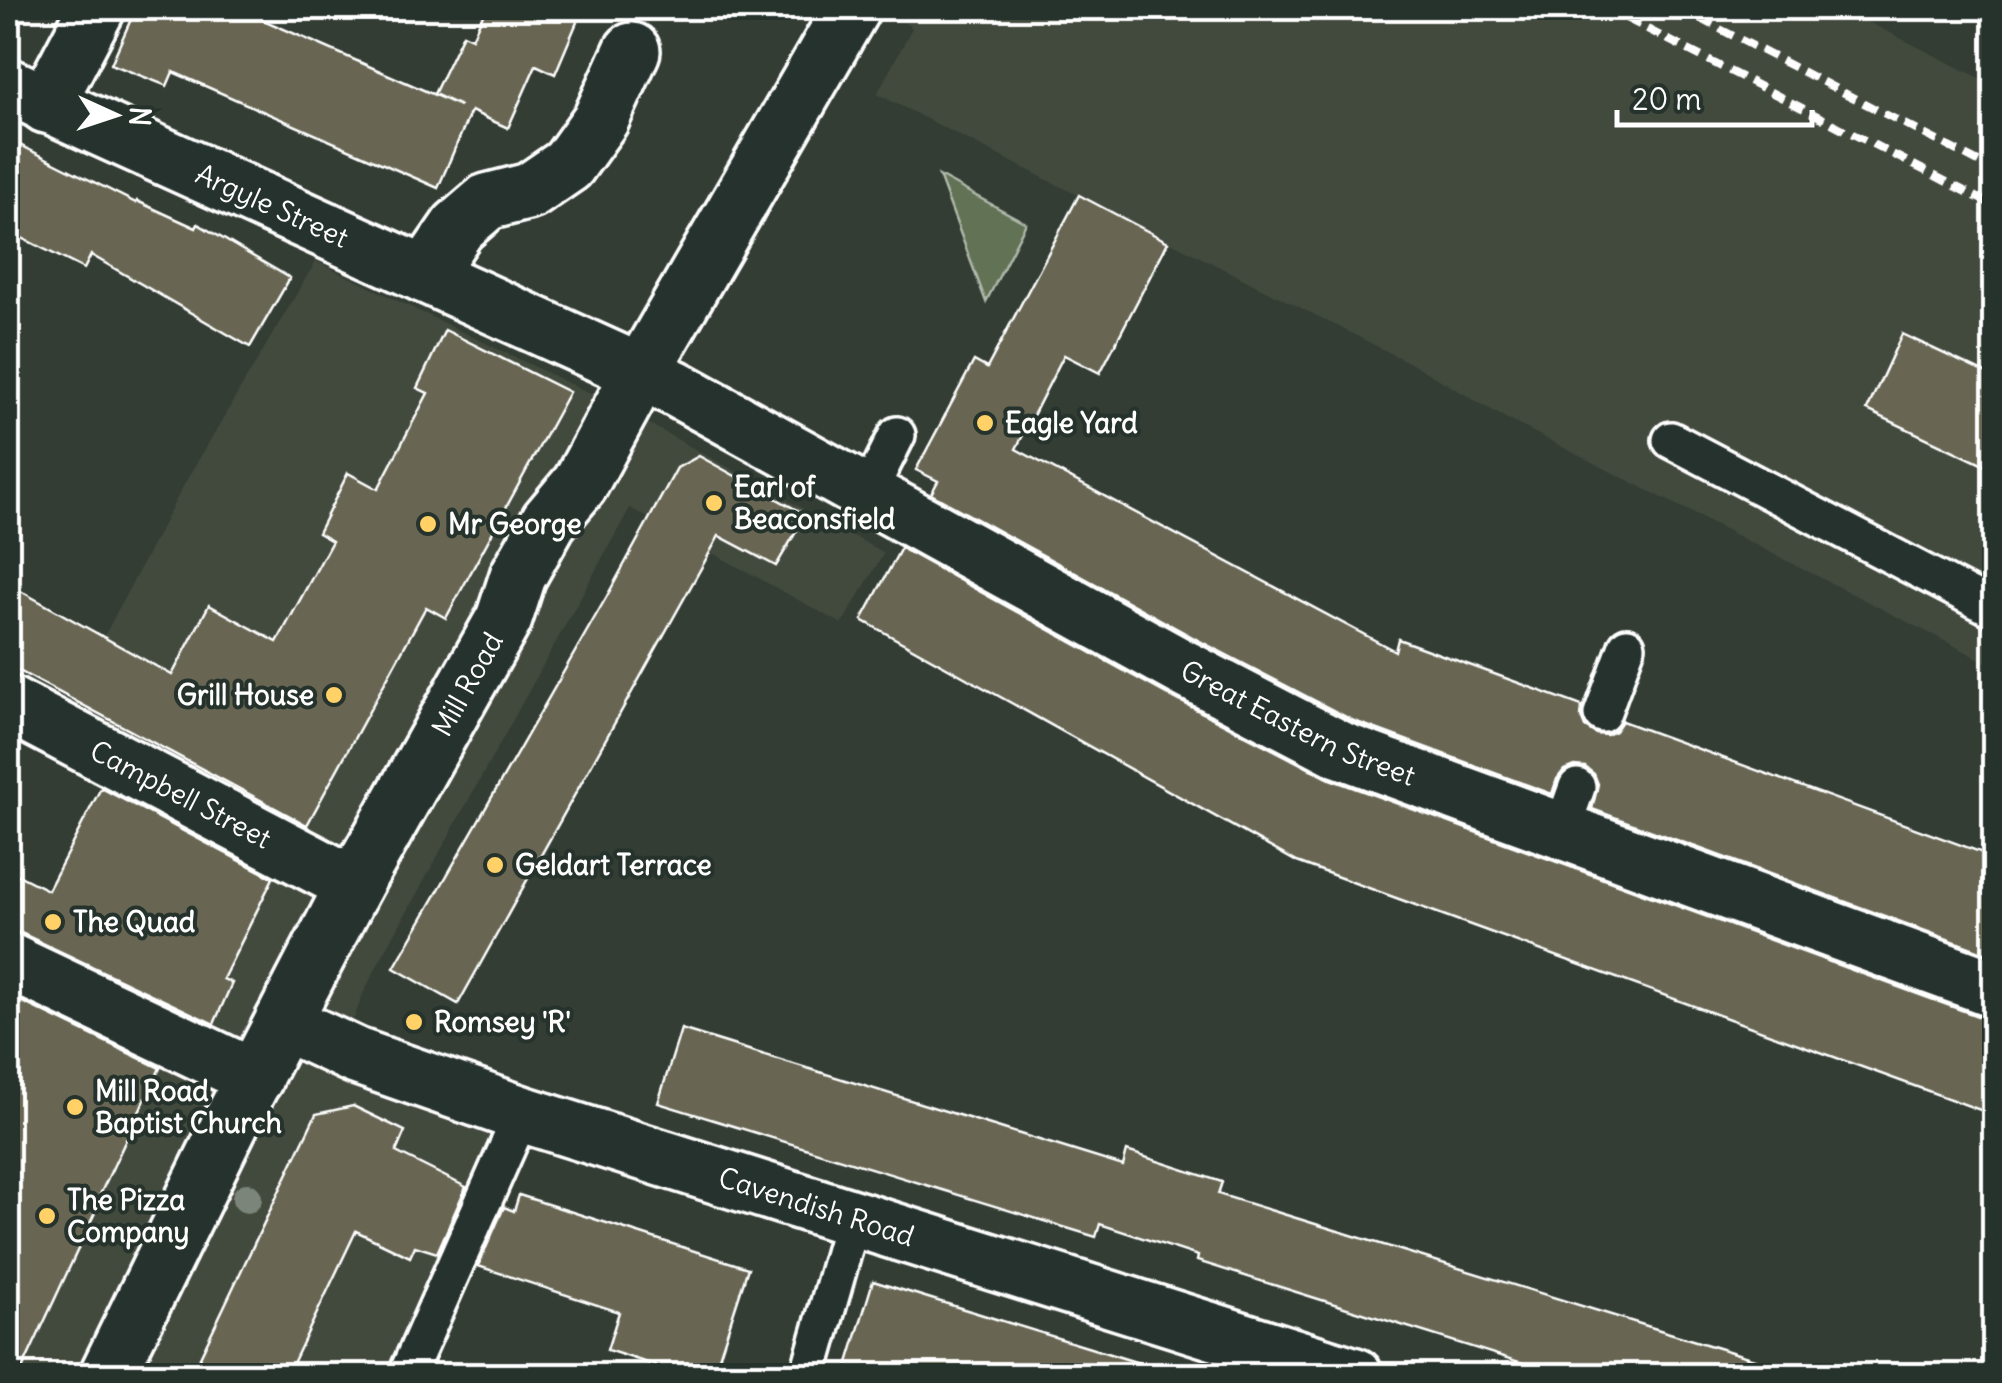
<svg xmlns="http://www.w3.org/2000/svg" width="2002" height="1383" viewBox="0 0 2002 1383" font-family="Delius,sans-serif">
<rect width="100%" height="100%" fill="#333d34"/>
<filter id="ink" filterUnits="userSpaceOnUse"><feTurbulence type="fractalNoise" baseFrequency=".01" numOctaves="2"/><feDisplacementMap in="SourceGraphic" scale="20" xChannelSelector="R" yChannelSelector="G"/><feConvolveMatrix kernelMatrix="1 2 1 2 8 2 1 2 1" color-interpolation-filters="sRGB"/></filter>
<g filter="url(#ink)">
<g fill="#43493d">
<path d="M905,8H1840L1994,85V666L1507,419L1414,365L877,94L912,28L899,19Z"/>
<path d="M316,261L622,409L884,553L842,624L630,508L377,966L364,992L340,1054L522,1114L406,1375H8V960L129,1018L163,957L155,951L222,817L55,729L187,479Z"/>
</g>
<path fill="#627255" stroke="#b0b8aa" stroke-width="2.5" d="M939,176L1026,223L986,302Z"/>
<g fill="#676652" stroke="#fff" stroke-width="2.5">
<path d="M136,8H236L460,106L434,94L463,34L472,38L486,8H583L555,74L536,65L508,128L471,111L438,188L173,72L167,86L111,64Z"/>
<path d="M8,139L136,203L137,201L196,228L198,224L290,278L250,347L91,255L84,269L8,231Z"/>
<path d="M1079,195L1168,242L1100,373L1064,355L1016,449L1395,651L1398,639L1582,706L1581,717L1585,727L1596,734L1607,735L1615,731L1622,721L1994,857V956L1592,809L1598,784L1594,774L1585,767L1574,766L1564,770L1557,779L1552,794L1354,721L1198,640L931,494L938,481L916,470L974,361L987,368Z"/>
<path d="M445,330L569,392L446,618L426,607L307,825L8,665V584L172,675L209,605L277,642L332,541L318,533L348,473L378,489L428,393L417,388Z"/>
<path d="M1902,334L1994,377V470L1867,410Z"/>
<path d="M699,456L806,515L776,566L719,536L458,1004L394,968L607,596L677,468Z"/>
<path d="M901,548L1168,695L1330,779L1983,1018L1994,1019V1115L1297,862L862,620Z"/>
<path d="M101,788L273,878L223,979L232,983L214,1024L21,933L8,930V870L48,890Z"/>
<path d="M8,995L160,1068L96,1203L99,1204L19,1376H8Z"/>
<path d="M681,1029L1123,1166L1127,1151L1222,1182L1218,1194L1767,1363L1765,1376H1564L1197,1261L1198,1256L1100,1224L1096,1237L658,1103Z"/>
<path d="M353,1106L405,1131L396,1152L466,1187L437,1253L415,1246L410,1257L356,1231L287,1376H191L316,1114Z"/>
<path d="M519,1195L748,1268L713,1376H688L607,1350L619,1312L478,1266L504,1207L514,1211Z"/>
<path d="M873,1281L1139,1363L1137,1376H844Z"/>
</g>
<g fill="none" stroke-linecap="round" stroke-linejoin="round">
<g stroke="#fff" stroke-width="42">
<g id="service">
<path d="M1671,440L1994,609"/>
<path d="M867,495L897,435"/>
<path d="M1602,714L1627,646"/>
<path d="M1562,829L1577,787"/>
<path d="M406,1376L522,1114"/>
<path d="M808,1376L853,1218"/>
</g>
</g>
<g stroke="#fff" stroke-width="62">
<g id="minor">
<path id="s1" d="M8,86L675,388L1183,668L1341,750L1994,989"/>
<path d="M46,105L97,8"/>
<path d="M425,275L458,227L487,202L530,191L568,165L601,119L632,51"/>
<path id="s2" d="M8,704L354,885"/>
<path d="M8,961L255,1078"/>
<path id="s3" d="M283,1022L356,1056L522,1114L1355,1376"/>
</g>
</g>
<g stroke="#fff" stroke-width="62">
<g id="tertiary">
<path id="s4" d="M107,1376L232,1120L354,885L504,619L518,576L549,521L580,484L641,372L852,8"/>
</g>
</g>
<use href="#service" stroke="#26332d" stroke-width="35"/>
<use href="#minor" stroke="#26332d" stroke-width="55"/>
<use href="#tertiary" stroke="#26332d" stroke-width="55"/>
<g stroke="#fff" stroke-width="8" stroke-dasharray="15 8" stroke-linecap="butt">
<path d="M1606,8L1994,206"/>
<path d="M1679,8L1994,170"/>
</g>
</g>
<circle fill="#7c8579" cx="247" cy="1198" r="15"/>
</g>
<g fill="#ffd166" stroke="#26332d" stroke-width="4">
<circle cx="985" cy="423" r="10"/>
<circle cx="714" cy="503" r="10"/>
<circle cx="428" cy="524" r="10"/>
<circle cx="334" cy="695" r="10"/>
<circle cx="495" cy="865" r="10"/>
<circle cx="53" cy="922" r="10"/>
<circle cx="414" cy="1022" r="10"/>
<circle cx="75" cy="1107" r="10"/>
<circle cx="47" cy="1216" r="10"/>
</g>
<g text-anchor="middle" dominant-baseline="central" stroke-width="8" stroke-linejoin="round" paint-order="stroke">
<g font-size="28" fill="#fff" stroke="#26332d">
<text stroke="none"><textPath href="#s1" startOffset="290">Argyle Street</textPath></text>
<text stroke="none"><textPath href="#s4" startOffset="780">Mill Road</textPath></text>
<text stroke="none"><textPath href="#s1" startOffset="1440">Great Eastern Street</textPath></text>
<text stroke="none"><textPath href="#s2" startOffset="195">Campbell Street</textPath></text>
<text stroke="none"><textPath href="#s3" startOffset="565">Cavendish Road</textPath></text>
</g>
<g font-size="28" font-weight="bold" fill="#fff" stroke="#26332d" text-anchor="start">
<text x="1005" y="423">Eagle Yard</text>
<text x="734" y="487">Earl of<tspan x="734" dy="32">Beaconsfield</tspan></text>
<text x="448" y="524">Mr George</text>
<text x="314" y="695" text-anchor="end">Grill House</text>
<text x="515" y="865">Geldart Terrace</text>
<text x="73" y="922">The Quad</text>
<text x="434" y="1022">Romsey 'R'</text>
<text x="95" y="1091">Mill Road<tspan x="95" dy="32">Baptist Church</tspan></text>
<text x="67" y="1200">The Pizza<tspan x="67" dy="32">Company</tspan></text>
</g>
</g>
<rect width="2002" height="1383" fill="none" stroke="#26332d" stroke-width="40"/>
<rect x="20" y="20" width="1962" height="1343" fill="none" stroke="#fff" stroke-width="4" filter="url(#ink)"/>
<g transform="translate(115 115) rotate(93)" stroke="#26332d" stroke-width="8" paint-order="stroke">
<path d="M0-8L18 38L0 25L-18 38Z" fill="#ffffff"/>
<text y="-15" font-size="28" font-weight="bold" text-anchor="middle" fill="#ffffff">N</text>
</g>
<path d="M1617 110v15h195v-15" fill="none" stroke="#ffffff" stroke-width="5"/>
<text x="1632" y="110" font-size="30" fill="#ffffff" stroke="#26332d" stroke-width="8" paint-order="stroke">20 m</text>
</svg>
